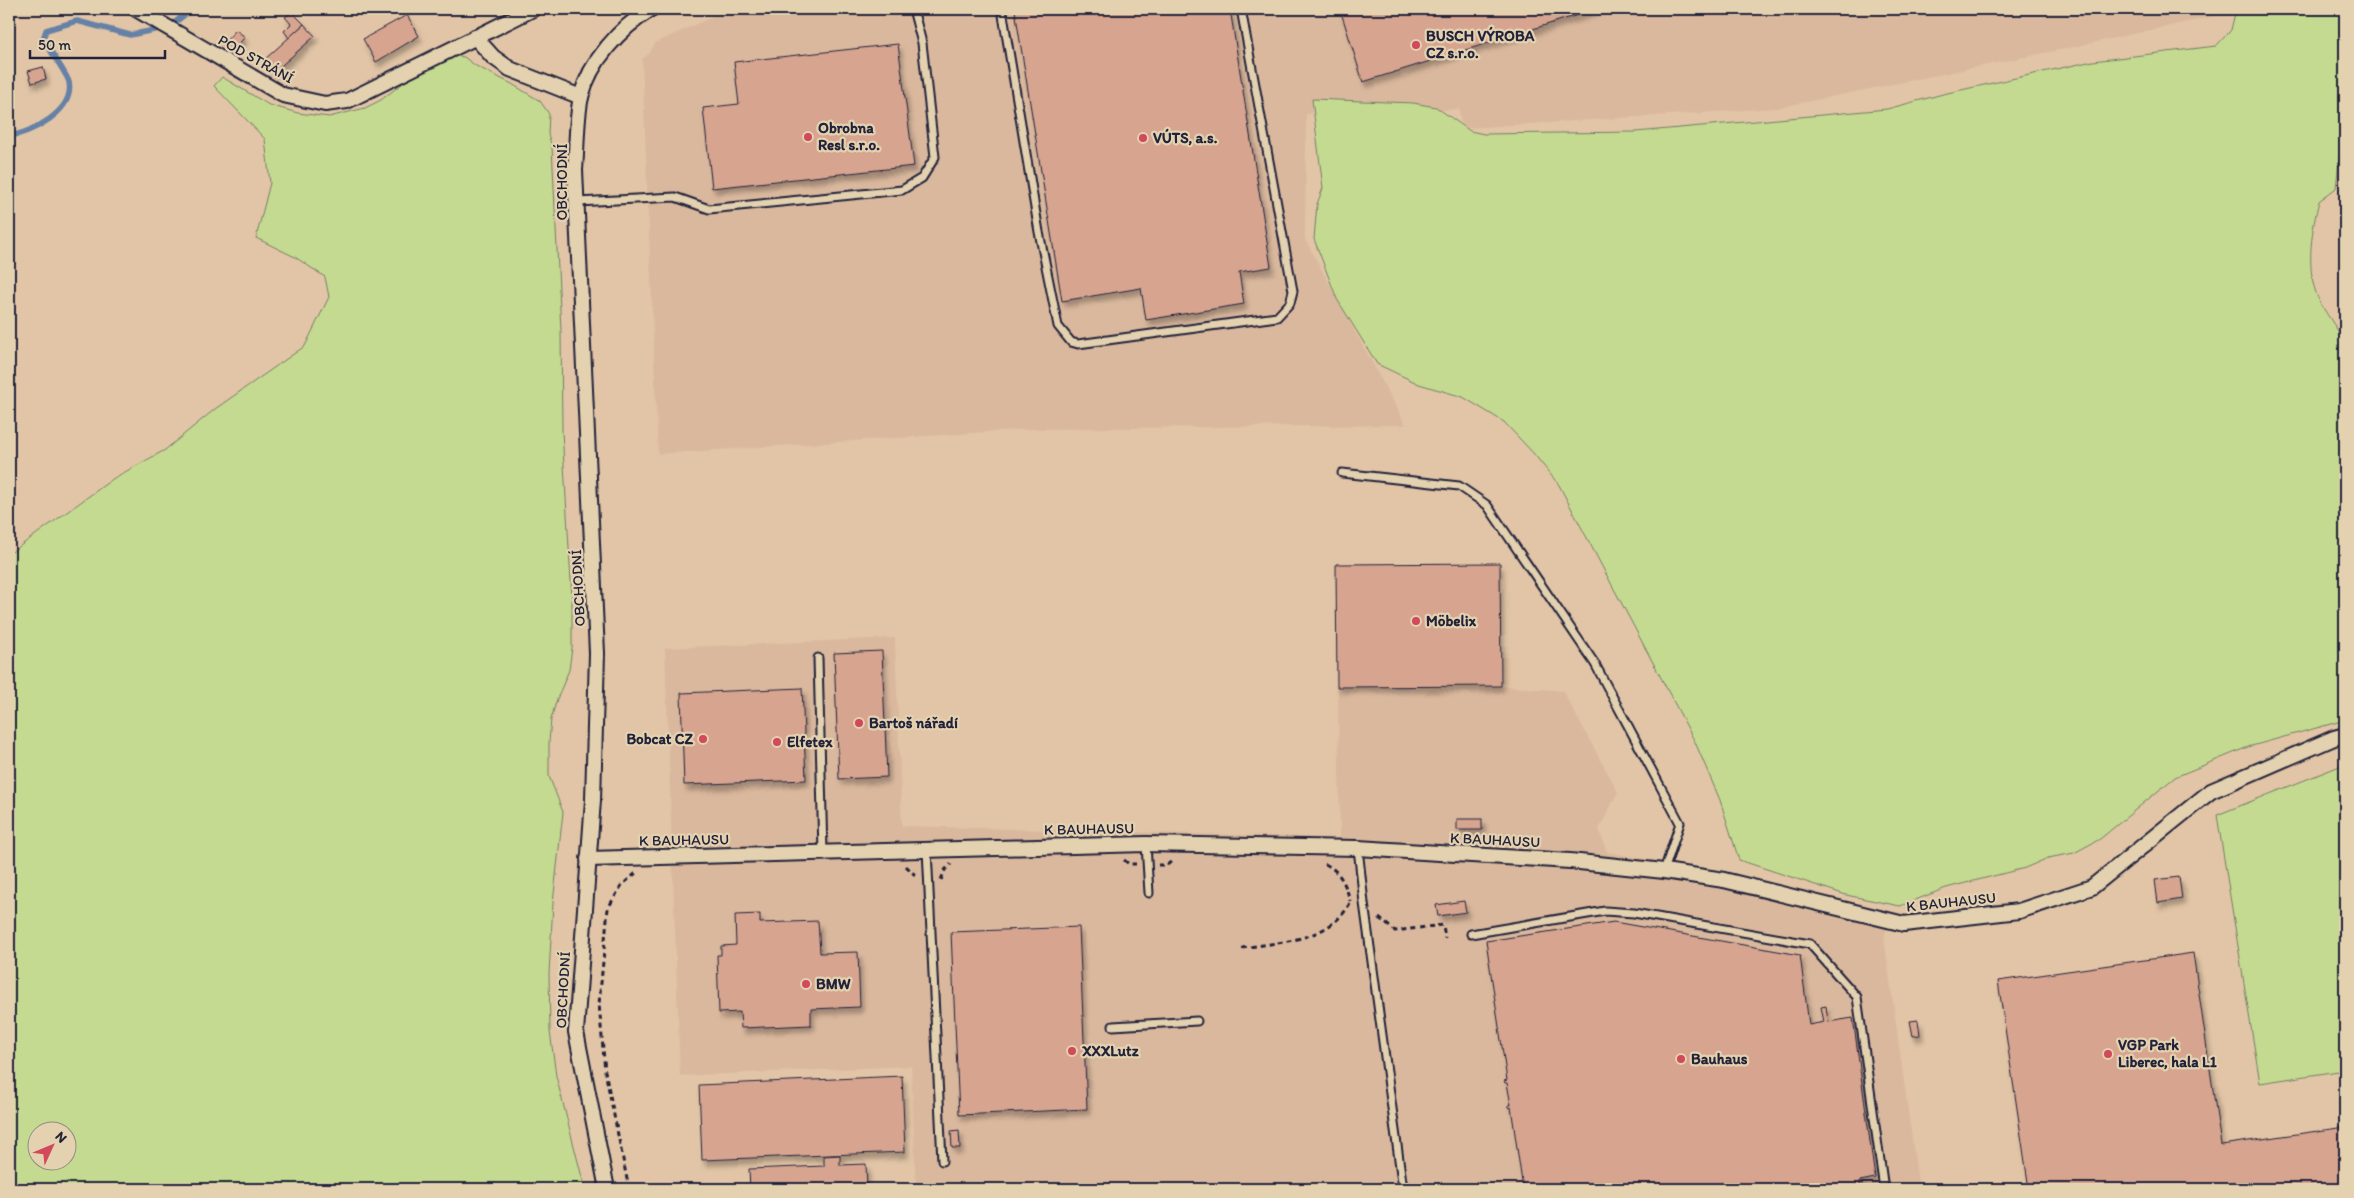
<svg xmlns="http://www.w3.org/2000/svg" width="2354" height="1198" viewBox="0 0 2354 1198" font-family="Itim,sans-serif">
<defs>
<filter id="shadow"><feDropShadow dx="3" dy="5.5" stdDeviation="2.5" flood-color="#0004"/></filter>
</defs>
<rect width="100%" height="100%" fill="#e2c5a6"/>
<filter id="ink" filterUnits="userSpaceOnUse"><feTurbulence type="fractalNoise" baseFrequency=".02" numOctaves="2"/><feDisplacementMap in="SourceGraphic" scale="10" xChannelSelector="R" yChannelSelector="G"/><feConvolveMatrix kernelMatrix="1 2 1 2 8 2 1 2 1" color-interpolation-filters="sRGB"/></filter>
<g filter="url(#ink)">
<g fill="#dab89d">
<path d="M729,9H2229L2224,14L2074,47L1777,108L1467,128L1461,123L1459,109L1441,110L1436,107L1312,99L1313,113L1306,114L1305,239L1406,425L1033,429L658,454L642,59L649,54L655,43Z"/>
<path d="M1500,563L1501,686L1563,691L1618,792L1599,829L1607,852L1713,871L1893,915L1884,937L1919,1189H916L911,1066L680,1076L665,648L895,638L902,826L1340,838L1336,564Z"/>
</g>
<g fill="#c4da90" stroke="#737e66" fill-rule="evenodd">
<path d="M2236,9H2342L2345,14L2342,133L2336,188L2319,201C2312,228 2306,265 2316,293C2321,307 2332,321 2340,334L2345,338V720L2248,747L2175,777L2100,839L2074,853L2048,858L2025,868L1946,888L1900,906L1846,895L1739,860L1720,800L1695,742L1559,485L1534,454L1504,422L1463,397L1419,384L1377,364L1337,299L1314,239L1317,204L1323,188L1312,99L1413,103L1436,107L1470,131L1484,134L1636,132L1887,109L1943,94L2093,61L2216,46L2231,30Z"/>
<path d="M449,55L464,57L476,66L512,84L540,101L549,114L548,134L552,147L561,331L562,431L572,598V648L569,670L557,699L551,719L549,742V776L563,812L553,903L549,973L550,1031L556,1076L585,1189H9V554L114,478L165,450L215,409L305,346L329,297L325,277L295,257L256,238L270,183L265,139L214,86L222,77L269,105L298,113L329,117L365,108L381,100L412,76ZM38,1130H68V1160H38Z"/>
<path d="M2345,764V1070L2260,1083L2217,815Z"/>
</g>
<g fill="none" stroke-linecap="round" stroke-linejoin="round">
<path stroke="#6681a6" stroke-width="5.5" d="M9,136C32,133 75,111 69,82C67,74 48,48 43,39L46,30L77,21L130,35L169,27L192,9"/>
</g>
<g fill="#d6a48f" stroke="#22223b" filter="url(#shadow)">
<path d="M1023,9H1230L1271,267L1239,272L1244,304L1146,320L1141,288L1062,301L1015,10Z"/>
<path d="M1340,9H1597L1363,82Z"/>
<path d="M292,12L304,24L289,38L284,31L291,24L285,17Z"/>
<path d="M407,15L419,36L376,62L363,39Z"/>
<path d="M304,24L315,36L274,72L264,60Z"/>
<path d="M236,30L245,37L230,53L222,45Z"/>
<path d="M898,44L914,166L712,188L703,108L739,104L734,62Z"/>
<path d="M43,67L46,79L32,83L28,71Z"/>
<path d="M1500,563L1501,686L1337,687L1336,564Z"/>
<path d="M882,651L887,777L839,779L834,653Z"/>
<path d="M802,688L806,780L684,785L681,693Z"/>
<rect x="1457" y="819" width="25" height="11"/>
<path d="M2179,877L2182,899L2158,903L2155,880Z"/>
<path d="M1464,901L1466,912L1438,916L1436,905Z"/>
<path d="M760,914V923L818,921L820,953L858,952L860,1007L811,1009V1025L741,1028L740,1012L719,1013L717,955H721V946L736,945L735,915Z"/>
<path d="M1614,922L1800,955L1809,1025L1824,1022L1821,1007L1826,1006L1828,1022L1853,1018L1875,1178L1860,1181V1189H1523L1511,1107L1509,1108L1508,1105H1511L1507,1083H1505L1504,1081L1507,1080L1486,941Z"/>
<path d="M1079,927L1087,1109L959,1115L951,932Z"/>
<path d="M2193,953L2221,1145L2345,1127V1189H2029L1998,981Z"/>
<path d="M1918,1020L1920,1035L1913,1036L1910,1021Z"/>
<path d="M902,1076L905,1152L702,1160L699,1085Z"/>
<path d="M959,1130L960,1148H952L951,1131Z"/>
<path d="M840,1155V1165L866,1164L867,1189H750L749,1169L824,1166V1156Z"/>
</g>
<g fill="none" stroke-linecap="round" stroke-linejoin="round">
<g stroke="#22223b" stroke-width="11">
<g id="lane">
<path d="M1002,9L1039,232L1058,326L1071,342L1078,344L1277,317L1290,303L1293,291L1241,9"/>
<path d="M577,202L675,197L709,209L902,190L922,178L935,157L922,43L913,9"/>
<path d="M1342,473L1459,486L1487,505L1595,664L1680,823L1664,871"/>
<path d="M818,658L823,853"/>
<path d="M1146,844L1149,893"/>
<path d="M1358,848L1364,903L1403,1189"/>
<path d="M927,849L942,1161"/>
<path d="M1471,934L1605,911L1634,913L1810,944L1857,997L1884,1189"/>
<path d="M1113,1026L1197,1021"/>
</g>
</g>
<g stroke="#22223b" stroke-width="18">
<g id="street">
<path d="M136,9L283,95L325,104L347,101L533,9"/>
<path d="M475,37L493,57L510,69L581,97"/>
<path d="M588,859L1146,844L1358,848L1570,861L1664,871L1724,880L1904,924L2019,911L2092,887L2211,791L2334,738L2345,735"/>
<path d="M607,1189L576,1032L593,800L597,653L575,170C577,148 576,119 581,97C590,61 620,28 651,9"/>
</g>
</g>
<g stroke="#22223b" stroke-width="3" stroke-dasharray="5 4" stroke-linecap="butt">
<path d="M1124,860L1129,864H1136"/>
<path d="M1325,864C1340,871 1346,885 1350,901"/>
<path d="M1158,865H1167L1172,861"/>
<path d="M906,866L915,875"/>
<path d="M941,880L945,870L951,864"/>
<path d="M1379,918L1395,931L1443,925L1445,938"/>
<path d="M1242,948C1280,942 1330,941 1350,903"/>
<path d="M629,1189L605,1071L599,1004L608,908L622,885L636,873"/>
</g>
<use href="#lane" stroke="#e3d1af" stroke-width="7"/>
<use href="#street" stroke="#e3d1af" stroke-width="14"/>
</g>
</g>
<g fill="#d1495b" stroke="#e3d1af" stroke-width="2">
<circle cx="1416" cy="45" r="5"/>
<circle cx="808" cy="137" r="5"/>
<circle cx="1143" cy="138" r="5"/>
<circle cx="1416" cy="621" r="5"/>
<circle cx="859" cy="723" r="5"/>
<circle cx="703" cy="739" r="5"/>
<circle cx="777" cy="742" r="5"/>
<circle cx="806" cy="984" r="5"/>
<circle cx="1072" cy="1051" r="5"/>
<circle cx="2108" cy="1054" r="5"/>
<circle cx="1681" cy="1059" r="5"/>
</g>
<g text-anchor="middle" dominant-baseline="central" stroke-width="4.5" stroke-linejoin="round" paint-order="stroke">
<g font-size="15" font-weight="bold" fill="#22223b" stroke="#e3d1af" text-anchor="start">
<text x="1426" y="36">BUSCH VÝROBA<tspan x="1426" dy="17">CZ s.r.o.</tspan></text>
<text x="818" y="128">Obrobna<tspan x="818" dy="17">Resl s.r.o.</tspan></text>
<text x="1153" y="138">VÚTS, a.s.</text>
<text x="1426" y="621">Möbelix</text>
<text x="869" y="723">Bartoš nářadí</text>
<text x="693" y="739" text-anchor="end">Bobcat CZ</text>
<text x="787" y="742">Elfetex</text>
<text x="816" y="984">BMW</text>
<text x="2118" y="1045">VGP Park<tspan x="2118" dy="17">Liberec, hala L1</tspan></text>
<text x="1082" y="1051">XXXLutz</text>
<text x="1691" y="1059">Bauhaus</text>
</g>
<g font-size="15" fill="#22223b" stroke="#e3d1af">
<text transform="translate(256 59) rotate(29)">POD STRÁNÍ</text>
<text transform="translate(562 182) rotate(-90)">OBCHODNÍ</text>
<text transform="translate(578 588) rotate(-93)">OBCHODNÍ</text>
<text transform="translate(1089 829) rotate(-1)">K BAUHAUSU</text>
<text transform="translate(684 840) rotate(-1)">K BAUHAUSU</text>
<text transform="translate(1495 840) rotate(3)">K BAUHAUSU</text>
<text transform="translate(1951 902) rotate(-6)">K BAUHAUSU</text>
<text transform="translate(563 990) rotate(-87)">OBCHODNÍ</text>
</g>
</g>
<rect width="2354" height="1198" fill="none" stroke="#e3d1af" stroke-width="30"/>
<rect x="15" y="15" width="2324" height="1168" fill="none" stroke="#22223b" stroke-width="2" filter="url(#ink)"/>
<g transform="translate(52 1146) rotate(46)"><circle r="24" fill="#e3d1af" stroke="#968b81"/>
<path d="M0-4L9 19L0 12L-9 19Z" fill="#d1495b"/>
<text y="-8" font-size="14" font-weight="bold" text-anchor="middle" fill="#22223b">N</text>
</g>
<path d="M30 50v8h135v-8" fill="none" stroke="#22223b" stroke-width="2.5"/>
<text x="38" y="50" font-size="15" fill="#22223b" stroke="#e3d1af" stroke-width="4" paint-order="stroke">50 m</text>
</svg>
